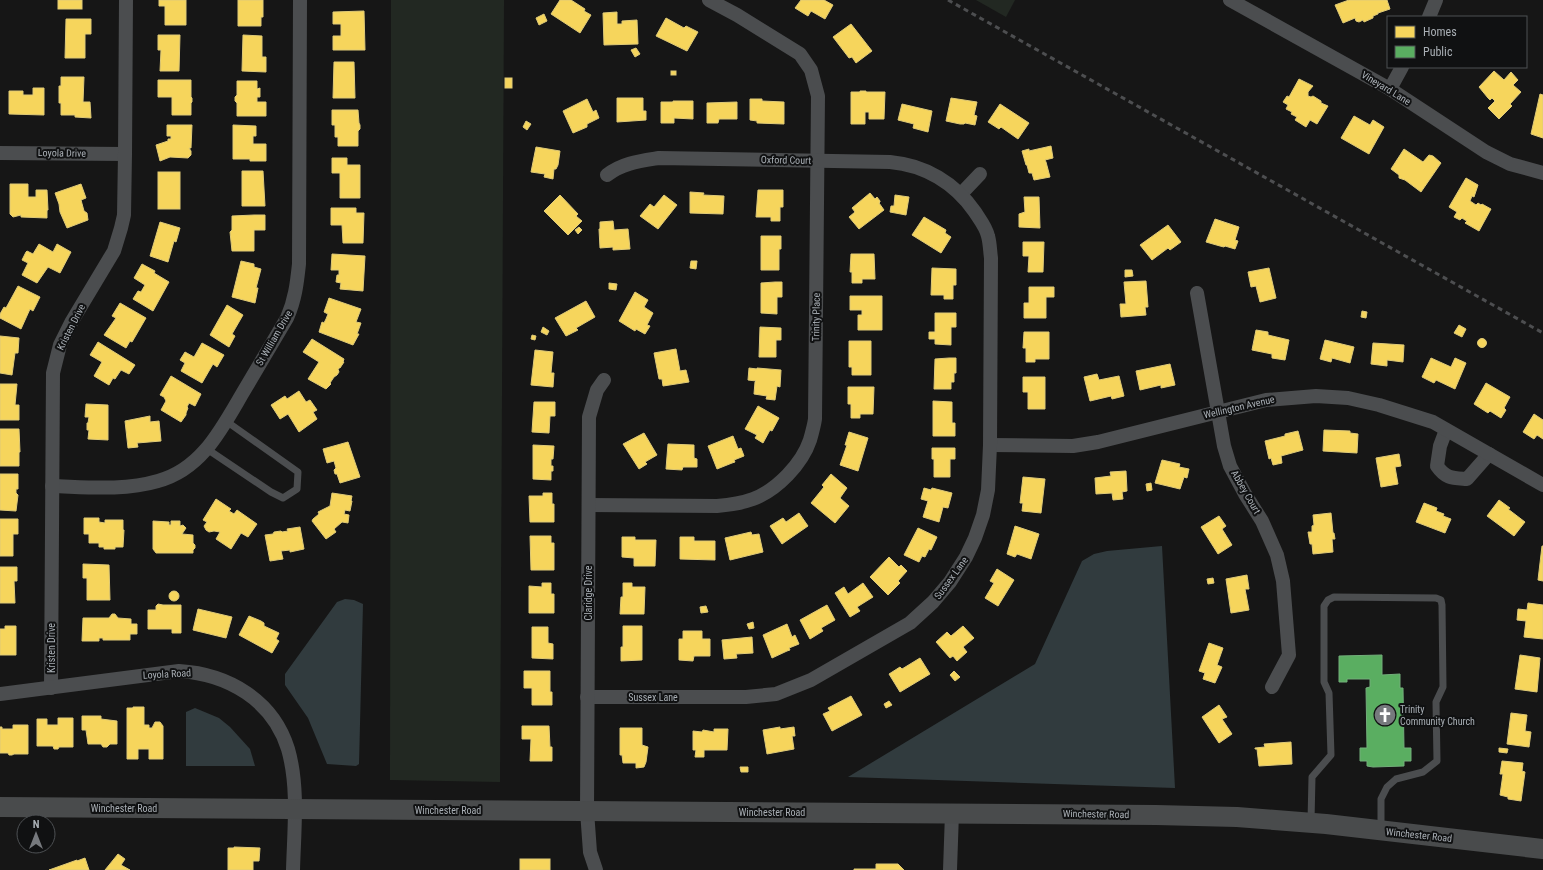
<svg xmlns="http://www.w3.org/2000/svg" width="1543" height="870" viewBox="0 0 1543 870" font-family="'Roboto Condensed',sans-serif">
<rect width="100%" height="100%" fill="#161616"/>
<g fill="#222822">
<path d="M391,0H504L500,782L390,780Z"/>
<path d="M976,0H1015L1006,17Z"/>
</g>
<g fill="#313b3e">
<path d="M1162,546L1175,788L848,777L1035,664L1082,561L1094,554L1107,551Z"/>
<path d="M345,599L354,600L363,604L359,764L356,766L327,764L308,718L285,685V674L337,602Z"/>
<path d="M195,708L219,718L230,727L250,749L255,766H186V712Z"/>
</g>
<g fill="#f6d55c" stroke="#dfca77">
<rect x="58" y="0" width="24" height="9"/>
<path d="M159,0H186V25H165V6H159Z"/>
<path d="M238,0H263V17H261V26H238Z"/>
<path d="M560,0H571L585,9L584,11L591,15L580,33L551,14Z"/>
<path d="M801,0H824L833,5L825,19L811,11L808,16L795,8Z"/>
<path d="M1349,0H1387L1390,9L1378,13V12V14L1373,16V18L1364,22L1363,20L1359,22L1356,21L1355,18L1343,23L1335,5Z"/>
<path d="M364,11L365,50H333V36H341V24H333V12Z"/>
<path d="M617,12V24H622V21L637,20L638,44L604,45L603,13Z"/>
<path d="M544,14L547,21L539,25L536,18Z"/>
<path d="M666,18L684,28L686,26L698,32L687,51L656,36Z"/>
<path d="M66,19H91V34H85V58H65Z"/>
<path d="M851,24L872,51L856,63L852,57L849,58L833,37Z"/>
<path d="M158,35H180L179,71H160L161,50H158Z"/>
<path d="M243,35L262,36V57H266V72L242,71Z"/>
<path d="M636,48L640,54L635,57L631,50Z"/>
<path d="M334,62H354L355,98H333Z"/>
<rect x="671" y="71" width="5" height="4"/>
<path d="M1494,71L1504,80L1511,72L1518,80L1513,85L1521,92L1510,104L1512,106L1499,119L1488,108L1495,101L1492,98L1490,100L1488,98L1479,87Z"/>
<path d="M61,77H84L83,102H90L91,118L75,117V115H61V103H59V86H61Z"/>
<rect x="505" y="78" width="7" height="10"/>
<path d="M1299,79L1313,86L1308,92V96L1311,97L1313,96L1321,101V103L1328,106L1317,124L1310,120L1306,127L1295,120L1297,117L1291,114L1292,112L1286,109L1288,105L1283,102L1287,96L1289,97Z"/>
<path d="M158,80H191V97L192,98V102L191,103V115H172V97H158Z"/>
<path d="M237,81H257V89L260,88V97H257V102H266V116H237V103L235,101V97L237,95Z"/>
<path d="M33,88H44V115L9,114V91H23V95H33Z"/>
<path d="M860,91H866V92H885L884,119H869V112H865V124H851V92H860Z"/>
<path d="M1540,94L1543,95V138L1531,134Z"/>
<path d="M617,98H643V111H646V120L617,122Z"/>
<path d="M951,98L977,102L974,115L977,116L975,125L965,123L964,124H960L946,121Z"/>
<path d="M587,99L593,112L596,110L599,118L587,124V127L573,133L563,111Z"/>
<path d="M750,99H762V101L784,102V124L757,123V121L750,120Z"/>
<path d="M673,101H693V119L674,118V123H661V102H673Z"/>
<path d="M737,102V119H719L718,123H707V103Z"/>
<path d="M902,104L932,111L928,132L913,128L914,124L898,120Z"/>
<path d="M1000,104L1029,123L1018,139L1001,127L999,129L988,122Z"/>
<path d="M332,110H358L359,123L360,125V129L358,131V146H338V137H335V125H332Z"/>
<path d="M1354,116L1370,125L1373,120L1384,127L1369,154L1341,138Z"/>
<path d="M526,121L531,124L527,130L523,127Z"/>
<path d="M167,125H192L191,148H189L191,151V155L188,158L170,157L160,161L156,145L168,141V139H171V136H167Z"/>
<path d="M233,125L256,126V136H253V144H266V161H250V159H233Z"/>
<path d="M1051,146L1053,158L1045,160L1046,162L1050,177L1034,180L1032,173H1029L1027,165H1026L1022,151L1029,149V151Z"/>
<path d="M536,147L560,151L558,165L556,169H554L553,179L544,177L545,174L531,172Z"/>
<path d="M1404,149L1423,162L1429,155L1433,156L1441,163L1421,192L1405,180L1399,178V175L1391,169Z"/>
<path d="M332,158H347V165H360V198H340V173H332Z"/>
<path d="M242,171H263L265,206H242Z"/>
<rect x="158" y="172" width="22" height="37"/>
<path d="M1466,178L1478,185L1474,197L1472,196L1470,201L1476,205L1478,203L1481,205L1482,204L1491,209L1479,231L1465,223L1467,221L1465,220L1462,218L1460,220L1454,217L1457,212L1449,207Z"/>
<path d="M10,184H28V197H36V190H47L48,210H47V218L21,217V215L13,217L10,214Z"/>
<path d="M81,184L86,198L81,200L84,211L87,213L88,220L67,228L60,212L59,204L55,193Z"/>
<path d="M758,190H783V207H780V221H771V217H756Z"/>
<path d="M690,192L704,193L703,195L724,196L723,214L690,213Z"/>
<path d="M870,193L875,199L877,197L880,201V202L879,203L884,210L859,229L849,217L855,212L852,208Z"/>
<path d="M560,195L578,214L576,216L582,221L568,235L544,211Z"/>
<path d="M664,195L677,205L658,229L640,216L650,204L654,207Z"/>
<path d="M895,195L909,197L906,215L890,212L891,206H894Z"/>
<path d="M1024,197H1039L1040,228L1019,227V214L1025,212Z"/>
<path d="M331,208H356V213H364L363,243H343L342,225H331Z"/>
<path d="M254,215H265V230H254V251H232L230,232L232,230V216Z"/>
<path d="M924,217L946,230L945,233L951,237L941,253L912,235Z"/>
<path d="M1215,219L1239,227L1235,240L1238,241L1235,249L1225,246L1224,247L1220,246L1206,242Z"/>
<path d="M613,221L614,230L628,229L630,249L613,250V247L600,248L599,229H600V222Z"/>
<path d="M160,222L180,228L176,242L174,241L168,262L150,256Z"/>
<path d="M1168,225L1181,242L1170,250L1168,248L1152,260L1140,245Z"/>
<path d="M579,227L582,230L578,234L575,230Z"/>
<path d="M761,236H781V249H779V270H761Z"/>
<path d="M1023,242H1044L1043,272H1028L1029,256H1023Z"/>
<path d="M39,244L53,252L57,244L71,252L60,273L48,267L37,283L22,275L28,263L22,260L26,252L27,251L33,254Z"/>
<path d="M332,254L365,256L363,291L340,289L341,283L336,282L337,275H339V270H331Z"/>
<path d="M851,254H874L875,279H862V283H852V272H850Z"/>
<path d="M241,261L254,264V267L261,269L256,288H258L255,303L232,297Z"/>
<path d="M691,261H697L696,269L690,268Z"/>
<path d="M142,264L155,271L154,273L169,282L153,311L133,299L138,291L141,292L145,285L134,278Z"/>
<path d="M932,268L956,269V285H953V299H944V295H931Z"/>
<path d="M1269,268L1276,298L1260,302L1256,286L1251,287L1248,272Z"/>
<path d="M1125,270H1132L1133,276L1125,277Z"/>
<path d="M1146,281L1148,307H1145L1146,315L1121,317L1120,304H1126L1124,282Z"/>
<path d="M775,282H782V297H777V314L761,313V283Z"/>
<path d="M609,283L617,284L616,290L609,289Z"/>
<path d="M18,286L40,297L33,311L30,309L21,329L0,318V314L4,307L6,308Z"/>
<path d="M1029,287H1054V297H1046V318H1024V303H1029Z"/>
<path d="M635,292L648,300L644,307L653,313L647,325L650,326L645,334L636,329L635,331L619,321Z"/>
<path d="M850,296H882V330H858V315H862V310H850Z"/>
<path d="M329,298L361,309L356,322L361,323L357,334H359L353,345L319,332L322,322L324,323L326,319L328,314L324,312Z"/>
<path d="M586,301L595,317L576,328L578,330L566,336L555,318Z"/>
<path d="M120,303L146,318L132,342L130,341L126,348L104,335L116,318L112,316Z"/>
<path d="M227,305L243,315L232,334L235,336L229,347L210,335Z"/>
<path d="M1362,311L1367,312L1366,318L1361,317Z"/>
<path d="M935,313H956V327H951V345L935,344V339H929V332H935Z"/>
<path d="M1459,325L1466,329L1462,337L1454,333Z"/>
<path d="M543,327L549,331L547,335L541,332Z"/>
<path d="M760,327L781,328V340H776V357H759Z"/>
<path d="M1256,330L1268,332V335L1289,340L1285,360L1272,358V354L1252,350Z"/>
<path d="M1024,332H1049V359H1035V362H1026V348H1023Z"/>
<path d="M532,335L536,336L535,340L531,339Z"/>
<path d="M0,336L19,338L18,353H15L12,375L0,373Z"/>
<circle cx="1482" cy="343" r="4.5"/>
<path d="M312,339L344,359L343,362H344L340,368H339L338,369L339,372L337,375L334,377L330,383L331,384L326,389L308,379L319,362L303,352Z"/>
<path d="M1325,340L1354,347L1350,363L1332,358L1331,362L1320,359Z"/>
<path d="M849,341H871V375H852V367H849Z"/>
<path d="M98,342L135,365L129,374L121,370L115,379L113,378L109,385L94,376L102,362L90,355Z"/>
<path d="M202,343L224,355L217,367L213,364L202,383L181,371L185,363L180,360L185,352L194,357Z"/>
<path d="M1373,343L1404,345L1403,362L1387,360V366L1371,364Z"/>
<path d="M676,349L680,371L686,370L689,382L663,386L662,379H659L654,353Z"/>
<path d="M535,350L553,352L551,373H554L553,387L531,385Z"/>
<path d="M949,358H956V373H954V382H951V389H934L935,359Z"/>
<path d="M1431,358L1451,367L1455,358L1466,363L1455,389L1436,380L1434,383L1422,377Z"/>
<path d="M1170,364L1175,385L1161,388V385L1140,390L1136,371Z"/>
<path d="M749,368L757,369V368L781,370L780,387L777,386L775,400L766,399L767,396L754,394L755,382L756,381L748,380Z"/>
<path d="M1097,374L1099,380L1119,376L1124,396L1112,399L1111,396L1090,401L1084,377Z"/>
<path d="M171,376L201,394L195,406L189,403L187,407L188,408L186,413V415L181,422L161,410L166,401L164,397L160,395Z"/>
<path d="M1023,377H1045V409H1028V392H1023Z"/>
<path d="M1486,383L1510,397L1504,408L1506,410L1501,418L1490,411L1488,413L1474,404Z"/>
<path d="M0,384H17L15,405H19V420H0Z"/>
<path d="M848,387H874L873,414H860V418H851V404H848Z"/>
<path d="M299,391L306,402L310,400L317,410L313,412L317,419L299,432L288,414L280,419L271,405L285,396L287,399Z"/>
<path d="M933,401L952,402V423H955V436H933Z"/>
<path d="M534,402H555V416H550L549,433L532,432Z"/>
<path d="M86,404L108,405V440L88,439L89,430H87V423H88L89,417H85Z"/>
<path d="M758,406L779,418L772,431L770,430L763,443L755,438L757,435L745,429Z"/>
<path d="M1534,414L1543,420V439L1537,435L1534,439L1523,432Z"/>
<path d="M150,416V422L159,421L161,441L137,443L138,447L128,448L125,421Z"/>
<path d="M0,429H19L20,452H19V466H0Z"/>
<path d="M1324,430L1350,431V433L1358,434L1357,453L1323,451Z"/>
<path d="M1298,431L1303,450L1281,456L1282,463L1273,465L1271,458L1269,459L1265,441L1285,436V434Z"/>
<path d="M849,432L868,438L858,471L840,465L847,445H845Z"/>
<path d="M644,433L657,455L645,462L647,464L639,469L623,444Z"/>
<path d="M733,436L738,449L741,448L744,456L734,460L735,462L732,463L717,469L708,446Z"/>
<path d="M348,442L360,477L340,483L337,474H335L334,470L336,468L334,461L327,463L323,449Z"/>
<path d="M668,444L694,445V458L697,459V467H683L682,470L666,469Z"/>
<path d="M533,445L554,446L553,459H551V466H553V471H551V480L533,479Z"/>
<path d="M932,448H955V459H950V477H934V459H932Z"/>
<path d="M1399,454L1401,466L1395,467L1398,484L1381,487L1376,458Z"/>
<path d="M1162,460L1180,464L1179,467L1189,469L1187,478L1184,477L1180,489L1155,483Z"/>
<path d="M1126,471L1127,491L1122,492L1123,499L1113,500L1112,493L1096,494L1095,478L1111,476L1110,472Z"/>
<path d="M0,474H18V489H16V493L18,495L16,511L0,510Z"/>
<path d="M831,474L847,488L840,498L849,506L835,523L811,503L824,487L822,485Z"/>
<path d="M1023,477L1045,479L1041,513L1022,511L1023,503H1020Z"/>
<path d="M1151,483L1152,490L1147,491L1146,484Z"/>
<path d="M924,488L931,490L932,488L952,493L948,508L943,507L939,522L923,517L928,501L921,499Z"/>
<path d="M332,493L352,496L351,501H352L350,511L345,510L344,514L349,515L348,523L342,522L334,529L336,532L326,539L312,521L313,519L319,514L318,512L330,506Z"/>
<path d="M543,493H552V504H554V522H530L529,496H543Z"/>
<path d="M216,499L231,509L229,511L234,514L237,510L257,524L248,537L241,533L231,549L216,539L220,532L214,531L209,532L206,530L204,526L207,522L203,520Z"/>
<path d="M1499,500L1510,508L1508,509L1525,522L1514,536L1487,516Z"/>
<path d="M1424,503L1437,508L1436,511L1444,514L1443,516L1451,519L1445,533L1416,522Z"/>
<path d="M799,513L808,526L782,544L770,526L783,518L786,522Z"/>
<path d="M1331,513L1333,533H1334L1335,539H1332L1333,552L1313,554L1312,544H1310L1308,532H1312V526L1314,525L1313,515Z"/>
<path d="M1219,516L1226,526L1222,529L1232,545L1218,554L1201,527Z"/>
<path d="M84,518H99V522L105,523V520H123V530H124L123,547H115V549H104V547H99V543H89V534H84Z"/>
<path d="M0,519H18V534H13V556H0Z"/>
<path d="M153,521L169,522V525H171V521H180V526L183,525L186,528L182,534L193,535V543L195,545V548L193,550V553H156L153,549Z"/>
<path d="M1015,526L1039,534L1031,559L1017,554L1015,557L1007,554Z"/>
<path d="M300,527L304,549L290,552V550L281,551L283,559L270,561L265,535L273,534L274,532L281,531L282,532L288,531L287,529Z"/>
<path d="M918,528L937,537L931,550L929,549L925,557L922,556L919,562L904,555Z"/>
<path d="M751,532L752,535L759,534L763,552L730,560L725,538Z"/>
<path d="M530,536H551V543H554V570H531Z"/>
<path d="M622,537H635V540H656L655,566H634V558L622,557Z"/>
<path d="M680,537H694V541H715V560L680,559Z"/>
<path d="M1542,546H1543V581L1538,580Z"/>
<path d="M889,557L899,567L901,565L907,571L898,581L900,583L888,595L870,577Z"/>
<path d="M83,564L109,565L110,600H87V578H83Z"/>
<path d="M0,567H17V581H14L15,603H0Z"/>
<path d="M997,569L1014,580L998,606L985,598L994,583L990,581Z"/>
<path d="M1247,575L1249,589H1245L1249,610L1231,613L1226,579Z"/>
<path d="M1213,578L1214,583L1208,584L1207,579Z"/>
<path d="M542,583H551V594H554V613H529V586L542,587Z"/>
<path d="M623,583H632V587H645L644,614H620L621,597H623Z"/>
<path d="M863,583L873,597L857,607L860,611L850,617L835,593L844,587L848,594Z"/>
<circle cx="174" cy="596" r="5"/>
<path d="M1528,603L1543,605V639L1524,637L1526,621L1517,620L1518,609L1527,610Z"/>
<path d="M158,604L163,605H181V633H172V629H148V610H156V606Z"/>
<path d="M827,605L835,620L821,628L823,631L810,639L800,620Z"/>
<path d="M706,606L708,612L701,613L700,607Z"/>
<path d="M198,609L232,617L226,638L193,630Z"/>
<path d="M112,614H115L118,618L131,619V624H137V634H130V640H103V638H99V641H82L83,618H109Z"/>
<path d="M249,616L261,621L264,623V626L279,633L276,639L279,641L272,653L239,635Z"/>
<path d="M753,622L754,628L749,629L747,624Z"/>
<path d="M787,624L792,637L795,635L799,644L789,648L790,650L787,651L772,658L763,635Z"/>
<path d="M5,626H16V655H0V629H5Z"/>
<path d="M623,626H642V660L621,661V647H623Z"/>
<path d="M963,626L974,638L963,647L967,652L957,661L953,656L950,658L936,642L947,632L951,636Z"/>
<path d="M532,627H548V643L553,644V659L532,658Z"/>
<path d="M683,631H702V639H710V656H694L693,661L679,660V639H683Z"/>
<path d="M752,637L753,653L736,654L737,658L724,659L722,640Z"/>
<path d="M1209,643L1223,648L1217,665L1222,667L1215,683L1203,679L1205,673L1199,671Z"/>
<path d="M1520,655L1540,658L1537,692L1515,689Z"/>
<path d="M920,658L930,674L900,692L889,674L900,667L902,669Z"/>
<path d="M524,671H550V692H552V705H532V688H524Z"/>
<path d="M954,671L960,677L955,681L950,675Z"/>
<path d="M851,696L862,715L832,731L823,714L830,711L828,708Z"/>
<path d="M889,701L892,705L886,708L884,704Z"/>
<path d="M1219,705L1227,717L1222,719L1232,734L1219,743L1202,717Z"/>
<path d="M133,707H144V725H149V728H152L155,722H160L163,726V759H149V749H138V759H127V708H133Z"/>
<path d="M1511,713L1527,715L1525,731L1531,732L1529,747L1507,744Z"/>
<path d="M82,716H101V719L117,721V744H110L107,747H103L101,744H88L86,730H82Z"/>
<path d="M58,718H73V747H59L58,749H54L53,746H37V719H47V725H58Z"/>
<path d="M13,725H28V754H14L12,755H9L8,753H0V727H2V729H13Z"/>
<path d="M522,726H549L550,747H552V761H530L531,739H522Z"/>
<path d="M780,727V729L794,727L795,736H792L794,749L767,754L763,730Z"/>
<path d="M620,728H642V745L648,747L646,762L644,767L636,768V763H623L622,755H620Z"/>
<path d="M714,729H728L727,750H704V757H695L696,750H693V731L702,732L703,730L714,732Z"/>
<path d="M1291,742L1292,764L1259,766L1257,749H1255V748L1265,747L1264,744Z"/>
<path d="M1499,748L1508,749L1507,753L1499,752Z"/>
<path d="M1502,761L1523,763L1522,771L1525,772L1521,801L1508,799V797L1500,795L1503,774H1500Z"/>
<path d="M740,767H748V772H741Z"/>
<path d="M234,847L260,848L259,861H253V870H228V848H234Z"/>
<path d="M118,854L125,859L121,865L130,870H105Z"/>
<path d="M85,858L89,870H49L77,860V861Z"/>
<rect x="520" y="859" width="30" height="11"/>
<path d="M876,864H898L904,870H854V869H876Z"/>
</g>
<path fill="#5aae61" stroke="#72ae7a" d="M1382,655V675L1400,674V688H1403L1404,748H1411V761H1404V766L1373,767L1367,766V761H1360V748H1367L1366,688L1370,687V679H1347V682H1339V656Z"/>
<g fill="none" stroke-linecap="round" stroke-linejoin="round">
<g stroke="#4b4d4f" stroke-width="7">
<path d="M207,449L271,492L283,498L297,489L298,472L226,421"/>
<path d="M1311,821L1312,777L1331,755L1329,693L1324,682V606L1328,600L1334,597L1436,598L1441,600L1442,605L1443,687L1436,702L1437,761L1423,772L1396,779L1387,787L1381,799V829"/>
</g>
<g stroke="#4b4d4f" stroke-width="14">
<path d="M1230,0L1390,89L1486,152L1510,164L1543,173"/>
<path d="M1429,17L1436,0"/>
<path d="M1390,89L1402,67"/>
<path d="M0,153L125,154"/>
<path d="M961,194L980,174"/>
<path d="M1197,293L1224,446L1230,466L1245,494L1262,521L1277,555L1283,581L1289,655L1272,687"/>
<path d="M1446,430L1440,446L1437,466C1446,479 1453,478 1467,479L1489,454"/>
<path d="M990,445L1073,446L1098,442L1266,400L1316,396L1348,398L1379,405L1433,422L1543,485"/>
<path d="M52,486C86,487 124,491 158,481C203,469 223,426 245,389C259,365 273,342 287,318C295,300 297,283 299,264L300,0"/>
<path d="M589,505L717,506C729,505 742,503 753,499C777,490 802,464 810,440C812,433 814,426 815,419L818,96L811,70L800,54L737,15L709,0"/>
<path d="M51,688L53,373L60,345L72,321L114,251L121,228L124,215L125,154L126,0"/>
<path d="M0,694L179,671C228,674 273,700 288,749C299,787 294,831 293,870"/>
<path d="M587,697H746L776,694L811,680L910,623L933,602L950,582L966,557L975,538L983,515L988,490L990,445L991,258C990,251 990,243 988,236C986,227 980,220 975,212C955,183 925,165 890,162L659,158C640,161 622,163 607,175"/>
<path d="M596,870L590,852L587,811L589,417L597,390L604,380"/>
<path d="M950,870L952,813"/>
</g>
<path stroke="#494b4c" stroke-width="20" d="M0,807L1156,815L1237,817L1326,824L1543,849"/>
<path stroke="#4d4e50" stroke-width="3" stroke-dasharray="5 4" stroke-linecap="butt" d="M948,0L1543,333"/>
</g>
<defs>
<g id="church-disc" transform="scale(1.15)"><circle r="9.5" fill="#76797d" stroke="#101112"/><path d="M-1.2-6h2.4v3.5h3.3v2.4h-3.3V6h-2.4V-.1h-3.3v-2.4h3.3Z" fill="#fff"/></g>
</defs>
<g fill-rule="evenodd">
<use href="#church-disc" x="1385" y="715"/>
</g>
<g text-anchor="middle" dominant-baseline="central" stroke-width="4" stroke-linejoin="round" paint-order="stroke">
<g font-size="10" fill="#a9afb5" stroke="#101112">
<text transform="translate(1386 88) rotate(31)">Vineyard Lane</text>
<text transform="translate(62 153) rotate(1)">Loyola Drive</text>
<text transform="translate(786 160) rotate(1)">Oxford Court</text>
<text transform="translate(816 317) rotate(-89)">Trinity Place</text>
<text transform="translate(71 327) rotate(-63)">Kristen Drive</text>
<text transform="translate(274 338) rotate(-60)">St William Drive</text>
<text transform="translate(1239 407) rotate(-13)">Wellington Avenue</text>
<text transform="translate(1246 492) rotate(60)">Abbey Court</text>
<text transform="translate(951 578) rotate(-54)">Sussex Lane</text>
<text transform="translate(588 593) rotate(-90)">Claridge Drive</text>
<text transform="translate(51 648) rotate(-90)">Kristen Drive</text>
<text transform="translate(167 674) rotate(-3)">Loyola Road</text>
<text x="653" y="697">Sussex Lane</text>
<text x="124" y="808">Winchester Road</text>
<text x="448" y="810">Winchester Road</text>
<text x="772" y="812">Winchester Road</text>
<text transform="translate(1096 814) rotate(1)">Winchester Road</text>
<text transform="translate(1419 835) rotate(6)">Winchester Road</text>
</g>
<g font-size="10" fill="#a9afb5" stroke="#101112" text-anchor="start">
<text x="1400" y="709">Trinity<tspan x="1400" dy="12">Community Church</tspan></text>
</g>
</g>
<rect x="1387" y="16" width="140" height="52" fill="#101112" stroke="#4d5053"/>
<rect x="1395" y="26" width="20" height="12" fill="#f6d55c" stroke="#4d5053"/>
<text x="1423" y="36" font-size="12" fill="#a9afb5">Homes</text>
<rect x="1395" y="46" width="20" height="12" fill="#5aae61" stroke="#4d5053"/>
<text x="1423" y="56" font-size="12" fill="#a9afb5">Public</text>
<g transform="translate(36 834)"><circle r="19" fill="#101112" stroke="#4d5053"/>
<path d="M0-3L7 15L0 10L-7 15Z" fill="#76797d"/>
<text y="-6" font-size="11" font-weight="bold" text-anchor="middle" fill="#a9afb5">N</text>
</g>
</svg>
